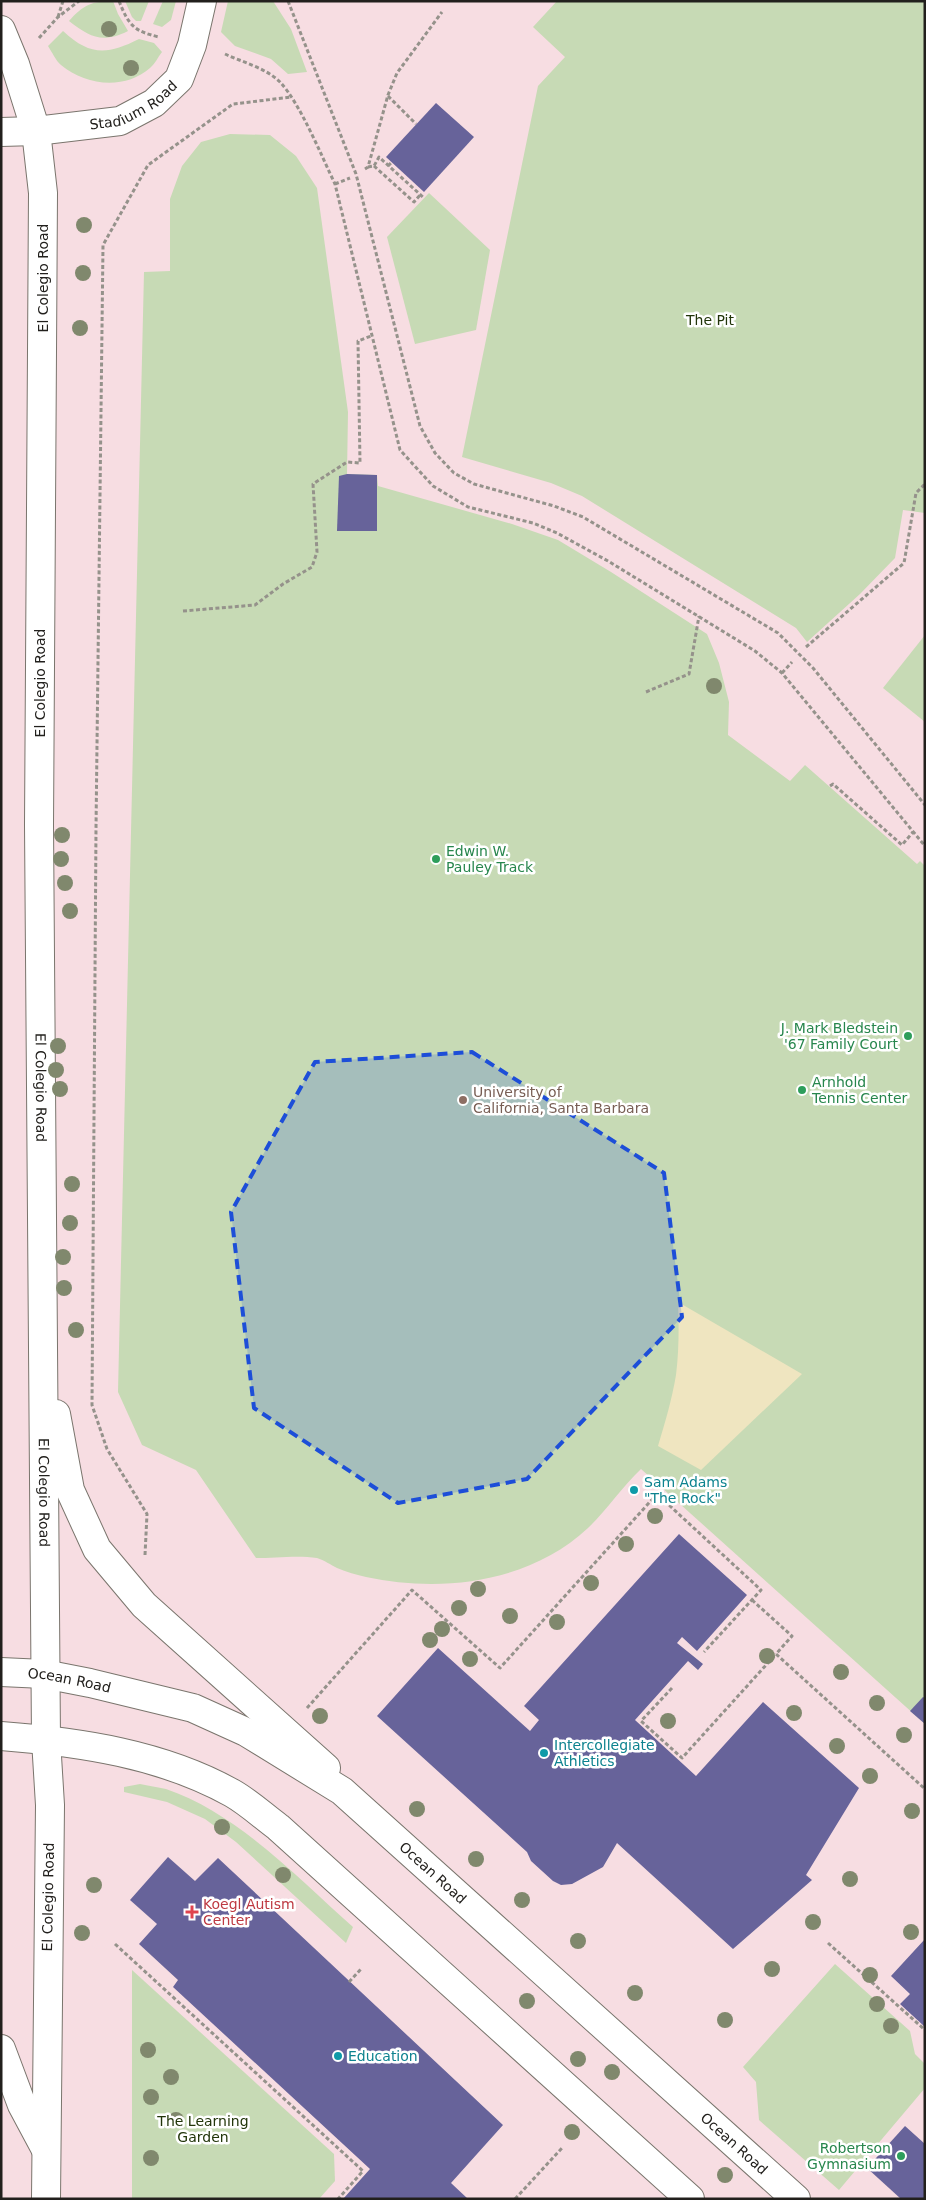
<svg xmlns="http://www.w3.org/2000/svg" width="926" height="2200" viewBox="0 0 926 2200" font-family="'DejaVu Sans',sans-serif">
<rect width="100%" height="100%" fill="#f3eee5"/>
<rect fill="#f7dde2" x="1" y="1" width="924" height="2198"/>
<g fill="#c7dab5">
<path d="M113,1L118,14L128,31C102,44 90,37 69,21C83,5 92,1 113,1Z"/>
<path d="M125,1H149L141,21H136L132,17Z"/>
<path d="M163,1H176L171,20L162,27L153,24Z"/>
<path d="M228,1H273L291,29L307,72L288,74L271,59L235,46L221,32Z"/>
<path d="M557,1H925V513L903,510L895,558L860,594L807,642L796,628L582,496L551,483L462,457L538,86L565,57L533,27Z"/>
<path d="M63,31C90,56 107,55 139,39L154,43L162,52C158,57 155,64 150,68C125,90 86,86 61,65C56,61 52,52 48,46Z"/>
<path d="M230,134L270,135L296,156L317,188L348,412L347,474L377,475L378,486L512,524L558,540L611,572L707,634L719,663L729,702L728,735L790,781L805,765L917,864L920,861L925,866V1724L641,1469C622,1487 607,1510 588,1528C529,1583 442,1593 366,1577C357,1575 346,1572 337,1568C331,1565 324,1560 317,1558C299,1555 274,1558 256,1558L196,1470L142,1445L118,1392L144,272L170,271V199L182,166L201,142Z"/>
<path d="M429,193L490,250L476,330L415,344L387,237Z"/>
<path d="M925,635V722L883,688Z"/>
<path d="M140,1784C148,1786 158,1787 166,1789C237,1813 298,1878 353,1927L346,1943L236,1842L205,1819L167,1802L124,1792V1787Z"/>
<path d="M835,1964L910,2031L915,2054L925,2064V2088L839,2190L759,2120L756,2082L743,2067Z"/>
<path d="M132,1970L334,2154L335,2181L319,2199H132Z"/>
</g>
<path fill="#efe5c0" d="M678,1302L802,1374L701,1470L658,1446C665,1423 672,1399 676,1375C679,1351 679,1326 678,1302Z"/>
<g fill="#67639a">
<path d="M436,103L474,137L424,192L386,157Z"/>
<path d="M347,474L377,475V531H337L339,476Z"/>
<path d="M679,1534L747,1595L697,1651L682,1637L677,1643L703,1664L698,1670L688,1661L635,1720L696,1776L763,1702L859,1788L806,1875L812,1880L733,1949L617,1843L603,1867L572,1884L561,1885L553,1881L531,1861L527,1852L377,1716L438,1648L530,1731L539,1720L524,1706Z"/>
<path d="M923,1697L925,1698V1724L910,1711Z"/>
<path d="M168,1857L195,1881L218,1858L503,2125L451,2183L468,2199H343L370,2169L173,1987L178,1980L139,1944L157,1924L130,1900Z"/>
<path d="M925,1939V2027L900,2004L910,1994L891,1976Z"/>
<path d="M905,2126L925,2144V2199H901L867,2168Z"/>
</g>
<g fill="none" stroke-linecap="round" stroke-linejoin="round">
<g stroke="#7a756d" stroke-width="30">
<g id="minor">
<path id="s1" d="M1,132L36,131L120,121L154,103L179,79L192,45L202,1"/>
<path d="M46,1740L50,1805L46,2199"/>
<path d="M1,2049L22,2105L45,2148"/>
</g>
</g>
<g stroke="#7a756d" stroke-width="30">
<g id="major">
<path id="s2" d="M1,30L15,64L36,131L43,193L39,825L46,1740"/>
<path d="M56,1414L70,1490L97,1549L144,1605L326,1768"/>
<path id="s3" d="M1,1672L44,1674L90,1683L193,1708L246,1732L342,1791L796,2199"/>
<path d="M1,1736C80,1742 162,1754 232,1793C248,1802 263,1816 278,1827L690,2199"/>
</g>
</g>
<g stroke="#95928b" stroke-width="3" stroke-dasharray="4 2.5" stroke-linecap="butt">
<path d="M119,1C129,26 134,31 159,37"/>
<path d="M288,1L356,174L420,426L435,453L454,473L474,484L554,506L583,517L778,633L813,668L925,805"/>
<path d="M58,17L63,1"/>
<path d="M39,38L58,17L79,1"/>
<path d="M225,54C242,62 266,68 280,82C300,103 322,157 335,184L400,450L433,486L468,507L533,523L557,533L608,561L755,651L782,673L925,846"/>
<path d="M388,96L416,124"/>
<path d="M374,166L414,202L420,195"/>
<path d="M388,166L392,162"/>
<path d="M368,167L374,166L379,157L424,198"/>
<path d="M365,169L368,167L388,95L397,73L442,12"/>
<path d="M335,184L350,178"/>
<path d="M183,611L255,605L283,584L312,567L317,552L313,484L347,462L360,463L358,341L371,336"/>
<path d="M806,647L904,563L916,493L925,484"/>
<path d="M782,673L792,662"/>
<path d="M646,692L689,674L699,616"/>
<path d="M830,786L833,784L902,845L913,832"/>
<path d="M145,1555L147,1514L107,1449L92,1405L96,828L103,245L148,165L233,104L292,97"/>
<path d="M752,1600L792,1636L776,1654L925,1789"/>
<path d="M672,1688L641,1721L682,1758L776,1654"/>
<path d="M307,1708L412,1590L500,1668L657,1494L761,1590L704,1652"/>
<path d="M828,1943L925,2030"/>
<path d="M115,1944L363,2171L338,2199"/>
<path d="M349,1982L361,1969"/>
<path d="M515,2199L562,2148"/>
</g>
<use href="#minor" stroke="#fff" stroke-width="28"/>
<use href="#major" stroke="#fff" stroke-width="28"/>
</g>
<g fill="#80886d">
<circle cx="109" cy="29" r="8"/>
<circle cx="131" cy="68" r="8"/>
<circle cx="84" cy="225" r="8"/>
<circle cx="83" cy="273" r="8"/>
<circle cx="80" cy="328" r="8"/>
<circle cx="714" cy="686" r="8"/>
<circle cx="62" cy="835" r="8"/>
<circle cx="61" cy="859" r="8"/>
<circle cx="65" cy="883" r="8"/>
<circle cx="70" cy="911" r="8"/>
<circle cx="58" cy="1046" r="8"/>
<circle cx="56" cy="1070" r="8"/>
<circle cx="60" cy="1089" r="8"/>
<circle cx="72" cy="1184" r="8"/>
<circle cx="70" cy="1223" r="8"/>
<circle cx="63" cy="1257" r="8"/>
<circle cx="64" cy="1288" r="8"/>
<circle cx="76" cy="1330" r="8"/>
<circle cx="655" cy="1516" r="8"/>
<circle cx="626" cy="1544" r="8"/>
<circle cx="591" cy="1583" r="8"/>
<circle cx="478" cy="1589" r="8"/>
<circle cx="459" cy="1608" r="8"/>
<circle cx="510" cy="1616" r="8"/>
<circle cx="557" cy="1622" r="8"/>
<circle cx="442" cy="1629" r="8"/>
<circle cx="430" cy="1640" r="8"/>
<circle cx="767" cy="1656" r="8"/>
<circle cx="470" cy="1659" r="8"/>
<circle cx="841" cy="1672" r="8"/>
<circle cx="877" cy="1703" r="8"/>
<circle cx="794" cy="1713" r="8"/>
<circle cx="320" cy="1716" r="8"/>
<circle cx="668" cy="1721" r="8"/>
<circle cx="904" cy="1735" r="8"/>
<circle cx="837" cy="1746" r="8"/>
<circle cx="870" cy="1776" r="8"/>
<circle cx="417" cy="1809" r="8"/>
<circle cx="912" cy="1811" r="8"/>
<circle cx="222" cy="1827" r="8"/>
<circle cx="476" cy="1859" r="8"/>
<circle cx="283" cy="1875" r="8"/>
<circle cx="850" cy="1879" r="8"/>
<circle cx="94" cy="1885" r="8"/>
<circle cx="522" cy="1900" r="8"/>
<circle cx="813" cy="1922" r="8"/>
<circle cx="911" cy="1932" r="8"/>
<circle cx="82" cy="1933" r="8"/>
<circle cx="578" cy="1941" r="8"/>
<circle cx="772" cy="1969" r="8"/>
<circle cx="870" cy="1975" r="8"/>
<circle cx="635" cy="1993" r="8"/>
<circle cx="527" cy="2001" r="8"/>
<circle cx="877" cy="2004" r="8"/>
<circle cx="725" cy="2020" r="8"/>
<circle cx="891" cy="2026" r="8"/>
<circle cx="148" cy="2050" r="8"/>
<circle cx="578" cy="2059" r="8"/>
<circle cx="612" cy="2072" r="8"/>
<circle cx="171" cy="2077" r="8"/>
<circle cx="151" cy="2097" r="8"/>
<circle cx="176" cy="2120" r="8"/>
<circle cx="572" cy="2132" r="8"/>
<circle cx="151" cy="2158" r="8"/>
<circle cx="725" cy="2175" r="8"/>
</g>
<path fill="#1d4ed8" fill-opacity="0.2" stroke="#1d4ed8" stroke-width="4" stroke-dasharray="10 6" stroke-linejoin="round" d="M472,1052L664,1173L682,1317L527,1479L398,1503L254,1408L231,1212L315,1062Z"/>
<g fill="#2e9e5b" stroke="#fff" stroke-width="2">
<circle cx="436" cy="859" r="5"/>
<circle cx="908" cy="1036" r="5"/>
<circle cx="802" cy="1090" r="5"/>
<circle cx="901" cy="2156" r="5"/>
</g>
<circle fill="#8d6e63" stroke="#fff" stroke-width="2" cx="463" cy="1100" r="5"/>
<g fill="#0f9aa8" stroke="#fff" stroke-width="2">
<circle cx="634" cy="1490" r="5"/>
<circle cx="544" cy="1753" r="5"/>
<circle cx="338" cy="2056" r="5"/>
</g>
<path fill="#e0444e" stroke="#fff" stroke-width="2" d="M189.5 1904.5h5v5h5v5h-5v5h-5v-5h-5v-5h5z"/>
<g text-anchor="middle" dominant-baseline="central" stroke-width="5" stroke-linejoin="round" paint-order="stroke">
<g font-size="14" fill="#22201d" stroke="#fff">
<text stroke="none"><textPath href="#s1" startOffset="138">Stadium Road</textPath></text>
<text transform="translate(43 278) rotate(-90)">El Colegio Road</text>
<text transform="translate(40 683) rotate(-90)">El Colegio Road</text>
<text stroke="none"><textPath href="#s2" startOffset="1064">El Colegio Road</textPath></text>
<text stroke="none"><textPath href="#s2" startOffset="1469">El Colegio Road</textPath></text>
<text stroke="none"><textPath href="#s3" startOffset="69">Ocean Road</textPath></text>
<text stroke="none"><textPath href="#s3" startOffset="489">Ocean Road</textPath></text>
<text transform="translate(48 1897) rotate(-89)">El Colegio Road</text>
<text stroke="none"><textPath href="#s3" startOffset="894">Ocean Road</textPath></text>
</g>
<g font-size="14" fill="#22350a" stroke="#fff">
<text x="710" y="320">The Pit</text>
<text x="203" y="2121">The Learning<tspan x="203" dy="16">Garden</tspan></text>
</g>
<g font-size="14" fill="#27864d" stroke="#fff" text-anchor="start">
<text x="446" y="851">Edwin W.<tspan x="446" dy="16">Pauley Track</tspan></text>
<text x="898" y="1028" text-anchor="end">J. Mark Bledstein<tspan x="898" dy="16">'67 Family Court</tspan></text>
<text x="812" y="1082">Arnhold<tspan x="812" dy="16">Tennis Center</tspan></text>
<text x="891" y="2148" text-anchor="end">Robertson<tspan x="891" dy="16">Gymnasium</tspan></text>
</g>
<g font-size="14" fill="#785e54" stroke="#fff" text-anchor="start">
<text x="473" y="1092">University of<tspan x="473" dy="16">California, Santa Barbara</tspan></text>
</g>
<g font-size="14" fill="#0d838f" stroke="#fff" text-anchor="start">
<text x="644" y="1482">Sam Adams<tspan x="644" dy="16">"The Rock"</tspan></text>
<text x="554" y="1745">Intercollegiate<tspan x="554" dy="16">Athletics</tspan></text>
<text x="348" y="2056">Education</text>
</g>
<g font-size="14" fill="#be3a42" stroke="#fff" text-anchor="start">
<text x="203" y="1904">Koegl Autism<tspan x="203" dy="16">Center</tspan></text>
</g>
</g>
<rect width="926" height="2200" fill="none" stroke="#22201d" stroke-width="5"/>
</svg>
